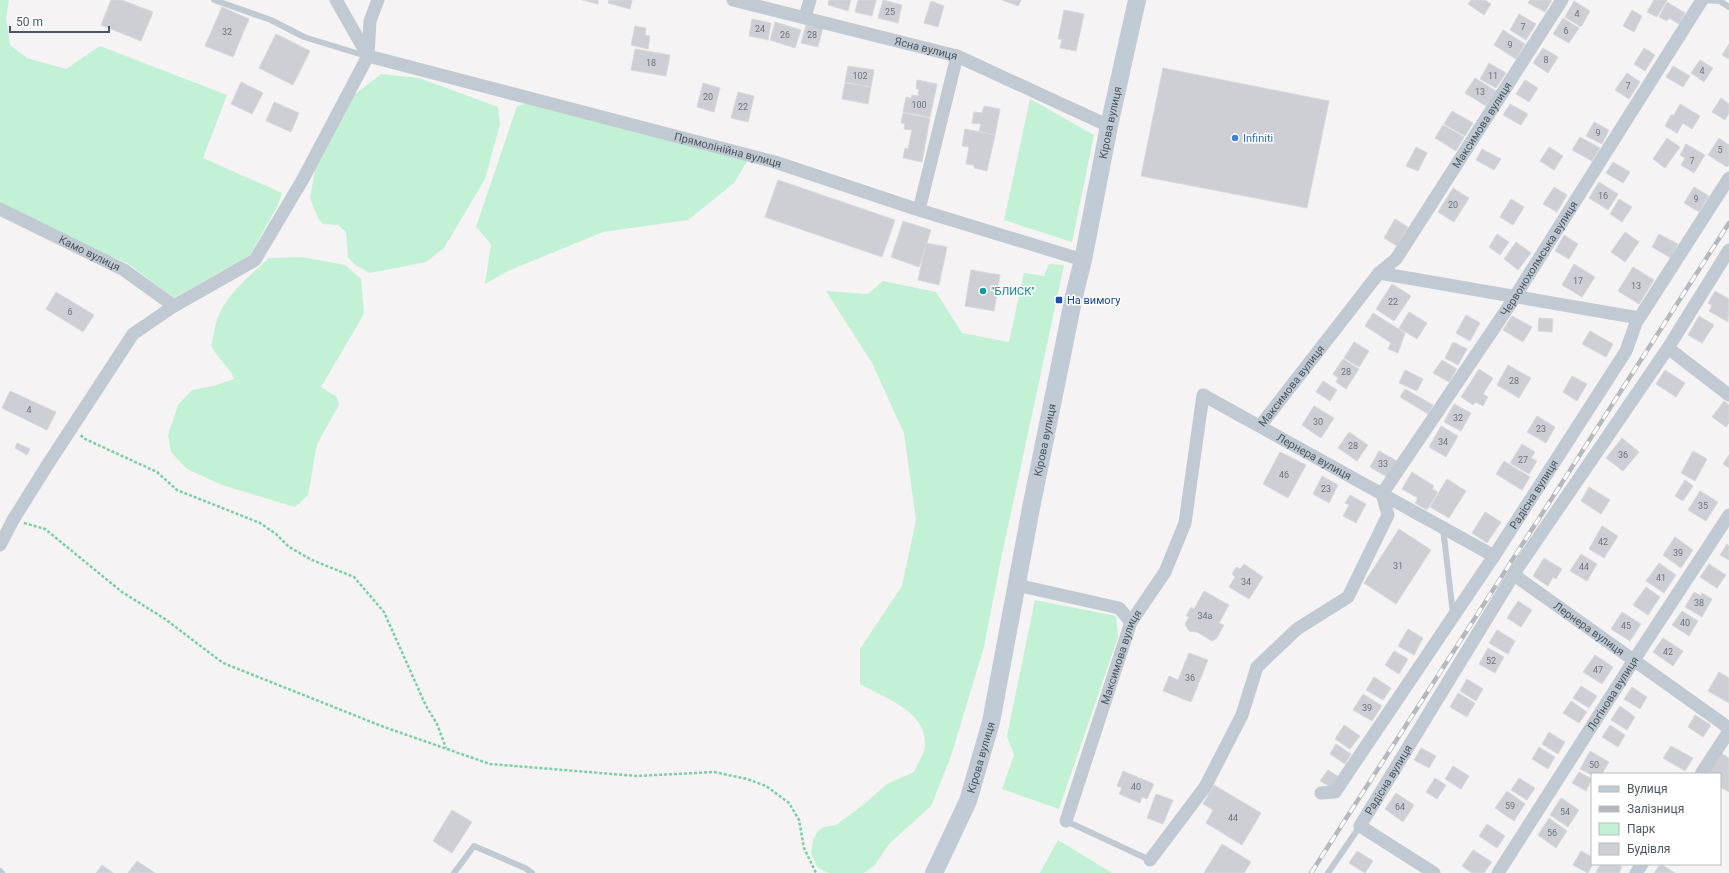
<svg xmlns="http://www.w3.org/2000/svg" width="1729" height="873" viewBox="0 0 1729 873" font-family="Roboto,sans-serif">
<rect width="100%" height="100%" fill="#f5f3f3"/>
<g fill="#c3f1d5">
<path d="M0,0H9L6,18L10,45L27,58L66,69L100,46L227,95L203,158L282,193L277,207L250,255L174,298L127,263L89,247L0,203Z"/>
<path d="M381,74L419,78L498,107L500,124L485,179L444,248L426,262L370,273L354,264L348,257L346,232L338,225L323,224L318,218L310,198L316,165L344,103Z"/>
<path d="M1030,99L1094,135L1072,242L1004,220Z"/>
<path d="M529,103L748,160L734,183L688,220L603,232L508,271L485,284L491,244L476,227L517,106Z"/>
<path d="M302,257L345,265L361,279L364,314L321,387L337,397L339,405L317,444L308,495L295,507L222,485L187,469L171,452L168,435L178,405L192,390L213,386L234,379C233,371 217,358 212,347C211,343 213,337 214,332C219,300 246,279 269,258Z"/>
<path d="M1049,264L1064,265L1000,564L984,647L951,756L931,806L889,844L875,865L864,873H828L817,867L811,853L813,840L818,831L824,827L836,825L863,805L887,784L914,772C917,764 924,754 925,746C928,712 885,698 860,684V649L902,586L916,520L904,433L872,363L826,291L868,294L883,281L936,292L962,333L1009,342L1024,273L1044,276Z"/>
<path d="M1035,600L1116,616L1118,637L1059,809L1002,789L1014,755L1007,736Z"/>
<path d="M1058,840L1112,873H1040Z"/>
</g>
<g fill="#cdcfd5" stroke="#d7d9de">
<path d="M111,0H122L153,12L141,41L101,25Z"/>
<path d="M582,0H598V4Z"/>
<path d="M609,0H632L630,9L608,3Z"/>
<path d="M829,0H851L848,11L828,5Z"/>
<path d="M858,0H876L872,16L855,12Z"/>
<path d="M883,0L902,5L898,23L878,18Z"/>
<path d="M1002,0H1021L1018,6Z"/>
<path d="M1471,0H1485L1491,4L1484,15L1468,4Z"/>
<path d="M1530,0H1552L1545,12L1528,3Z"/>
<path d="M1654,0H1667L1657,17L1647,12Z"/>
<path d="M931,1L944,6L938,27L924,23Z"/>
<path d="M1574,1L1590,11L1581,27L1565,17Z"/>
<path d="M1667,2L1685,13L1679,24L1669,18L1667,21L1659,17Z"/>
<path d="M222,7L249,19L233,57L205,46Z"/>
<path d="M1064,10L1084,14L1076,51L1060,48L1062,39H1058Z"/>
<path d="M1632,10L1642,16L1634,32L1623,26Z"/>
<path d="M1519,14L1536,24L1526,40L1510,30Z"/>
<path d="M1563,18L1579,28L1569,43L1553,34Z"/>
<path d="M752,19L771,23L768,40L749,36Z"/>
<path d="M775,22L801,30L795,48L770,40Z"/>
<path d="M812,24L823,27L818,47L801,43L806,25L812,27Z"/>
<path d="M635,26L646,28L645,35L650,36L648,49L631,45Z"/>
<path d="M1503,30L1525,44L1516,59L1494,45Z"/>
<path d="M276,34L310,51L293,85L259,68Z"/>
<path d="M1729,44V59L1722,55Z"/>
<path d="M1543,48L1558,57L1548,73L1533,63Z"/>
<path d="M1644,48L1655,55L1645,71L1634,64Z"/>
<path d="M635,49L670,55L666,76L631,70Z"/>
<path d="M1700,60L1713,68L1704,82L1691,73Z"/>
<path d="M1489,63L1506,73L1496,88L1480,79Z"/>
<path d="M848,66L874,70L871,87L845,82Z"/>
<path d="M1673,66L1690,76L1683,87L1666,77Z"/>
<path d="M1163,68L1329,101L1307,208L1141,176Z"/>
<path d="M1627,73L1640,82L1629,99L1615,90Z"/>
<path d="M1475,78L1496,91L1486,106L1465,93Z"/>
<path d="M917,80L937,84L930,117L903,112L906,97L911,98L912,95L918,96L919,89H916Z"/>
<path d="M1525,80L1538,88L1529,102L1516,94Z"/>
<path d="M241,82L263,93L252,114L231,104Z"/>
<path d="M703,83L720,88L714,112L697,107Z"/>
<path d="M845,83L871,87L868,104L842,99Z"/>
<path d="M738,92L754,96L748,122L731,118Z"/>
<path d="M1721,98L1729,104V113L1725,120L1712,112Z"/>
<path d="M274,102L299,113L291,132L266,121Z"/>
<path d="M1510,104L1528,114L1521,125L1503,115Z"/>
<path d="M1680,104L1700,116L1692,129L1683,123L1677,133L1665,126L1671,115H1674Z"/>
<path d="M984,106L1000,109L995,135L979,131L981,124L972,123L974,112L982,113Z"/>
<path d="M1452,111L1473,123L1465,136L1444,124Z"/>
<path d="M903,113L930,118L922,162L903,158L905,148L908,149L912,130L904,129L905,124L901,123Z"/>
<path d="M1594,122L1609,130L1602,144L1586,136Z"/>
<path d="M1443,125L1464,137L1456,151L1435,138Z"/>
<path d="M965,129L995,135L987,171L974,168V165L966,164L969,147L962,146Z"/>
<path d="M1580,137L1600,148L1592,161L1572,150Z"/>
<path d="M1667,138L1680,147L1665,168L1653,159Z"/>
<path d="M1719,138L1729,145V165L1727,167L1708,155Z"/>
<path d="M1686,144L1705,155L1694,173L1681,165L1685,158L1680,155Z"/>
<path d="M1416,147L1427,153L1418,171L1406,166Z"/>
<path d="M1549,147L1563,156L1554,170L1540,161Z"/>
<path d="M1482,149L1501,159L1494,170L1476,160Z"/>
<path d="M1613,162L1630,172L1623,183L1606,173Z"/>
<path d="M778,180L895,220L882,257L765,217Z"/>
<path d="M1599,182L1618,194L1608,210L1589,198Z"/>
<path d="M1554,187L1567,195L1557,212L1543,204Z"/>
<path d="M1694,187L1709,196L1699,212L1684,203Z"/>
<path d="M1453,188L1469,198L1454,222L1438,212Z"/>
<path d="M1511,199L1524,207L1513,225L1500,217Z"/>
<path d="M1619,199L1632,207L1622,222L1610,214Z"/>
<path d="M1395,219L1408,227L1397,246L1384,238Z"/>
<path d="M903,221L931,230L919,267L891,257Z"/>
<path d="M1625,232L1639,242L1625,262L1611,252Z"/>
<path d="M1497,234L1509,242L1500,255L1489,247Z"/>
<path d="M1659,234L1678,244L1671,258L1652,247Z"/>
<path d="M1564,235L1578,244L1569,259L1555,251Z"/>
<path d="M1516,242L1531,253L1518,270L1504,259Z"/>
<path d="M926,243L947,247L939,285L918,280Z"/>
<path d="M1574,264L1595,277L1582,297L1562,285Z"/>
<path d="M1633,267L1654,280L1639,304L1618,291Z"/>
<path d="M971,270L1000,275L994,311L965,306Z"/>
<path d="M1392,284L1411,296L1394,321L1376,309Z"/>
<path d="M1715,291L1729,299L1728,322L1709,311L1712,306L1708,303Z"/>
<path d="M56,292L94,315L83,332L46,309Z"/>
<path d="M1409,312L1427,323L1417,339L1399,328Z"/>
<path d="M1373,313L1405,333L1398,353L1388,349L1391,343L1365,326Z"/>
<path d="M1466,315L1480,323L1470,341L1456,333Z"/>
<path d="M1512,316L1532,327L1523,342L1503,330Z"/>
<path d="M1699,316L1714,325L1702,343L1688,335Z"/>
<path d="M1539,318L1553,319L1552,332L1538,331Z"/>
<path d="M1590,331L1613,344L1606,357L1582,344Z"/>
<path d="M1354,342L1369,351L1359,367L1344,358Z"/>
<path d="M1453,342L1467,349L1458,365L1445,358Z"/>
<path d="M1343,359L1359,369L1346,389L1336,382L1338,378L1333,374Z"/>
<path d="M1442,360L1457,369L1449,382L1433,373Z"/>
<path d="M1508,365L1531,378L1519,398L1497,385Z"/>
<path d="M1479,369L1493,378L1483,394L1488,397L1483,406L1476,402L1473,405L1461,397Z"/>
<path d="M1405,370L1423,379L1417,391L1399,383Z"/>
<path d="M1665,370L1685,383L1676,397L1656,384Z"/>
<path d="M1572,376L1587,384L1577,401L1563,392Z"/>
<path d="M1323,381L1337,390L1330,401L1316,392Z"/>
<path d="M1405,389L1433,405L1428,414L1400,397Z"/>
<path d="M10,391L56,412L47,430L2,408Z"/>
<path d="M1724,401L1729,405V423L1726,427L1712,417Z"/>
<path d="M1454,404L1471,413L1461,431L1444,422Z"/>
<path d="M1314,406L1334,418L1321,438L1302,425Z"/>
<path d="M1537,416L1555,427L1546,443L1527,432Z"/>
<path d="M1441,426L1458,436L1446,457L1429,447Z"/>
<path d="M1349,432L1368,445L1357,461L1338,448Z"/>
<path d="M1622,438L1639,452L1623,471L1606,458Z"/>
<path d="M17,443L30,449L27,455L15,448Z"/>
<path d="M1522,444L1535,452L1531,458L1537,461L1529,474L1510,463Z"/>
<path d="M1379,451L1397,461L1387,477L1370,467Z"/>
<path d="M1693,451L1707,459L1695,481L1681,473Z"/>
<path d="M1280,452L1306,465L1288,498L1263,484Z"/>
<path d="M1729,455V468L1723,464Z"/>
<path d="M1504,461L1530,477L1522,490L1496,474Z"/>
<path d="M1412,472L1434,486L1432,489L1438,492L1427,510L1415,503L1418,498L1402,489Z"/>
<path d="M1322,476L1338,485L1329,503L1313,494Z"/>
<path d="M1447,479L1466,491L1449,518L1430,507Z"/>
<path d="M1685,480L1693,486L1683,501L1675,496Z"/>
<path d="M1589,487L1610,500L1601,514L1581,501Z"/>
<path d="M1700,491L1718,502L1706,521L1688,510Z"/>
<path d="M1350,495L1366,504L1356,523L1343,516L1349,505L1345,503Z"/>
<path d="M1485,512L1501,522L1487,543L1472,533Z"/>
<path d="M1602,526L1618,536L1604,558L1589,549Z"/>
<path d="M1399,529L1431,550L1396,604L1364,583Z"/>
<path d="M1675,537L1693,550L1681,568L1663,555Z"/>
<path d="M1727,544L1729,546V560L1720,555Z"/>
<path d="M1581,554L1597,564L1587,581L1570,571Z"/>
<path d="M1544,558L1562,569L1556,579L1553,577L1548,586L1533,576Z"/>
<path d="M1659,563L1676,575L1664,593L1646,581Z"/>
<path d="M1244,564L1263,577L1249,599L1229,587L1235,577L1232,574L1236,567L1240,569Z"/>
<path d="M1709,564L1726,575L1717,588L1700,577Z"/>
<path d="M1646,587L1660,597L1648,615L1633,605Z"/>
<path d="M1204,591L1229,605L1219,623L1224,625L1217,638L1212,641L1197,632L1189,631L1185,624L1189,617L1186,616L1191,607L1194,609Z"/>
<path d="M1694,592L1701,596L1702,593L1712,599L1702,617L1685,607Z"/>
<path d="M1518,601L1532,610L1521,627L1507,618Z"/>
<path d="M1682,611L1698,621L1689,636L1672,625Z"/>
<path d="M1622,612L1641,624L1630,641L1611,629Z"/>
<path d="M1408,629L1423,638L1414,655L1398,646Z"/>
<path d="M1497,630L1515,641L1508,654L1489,643Z"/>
<path d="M1663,638L1683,651L1673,666L1653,652Z"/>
<path d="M1488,648L1504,657L1495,673L1479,664Z"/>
<path d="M1394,651L1408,659L1399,674L1385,665Z"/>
<path d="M1189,653L1208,660L1191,702L1163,691L1169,676L1178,680Z"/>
<path d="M1595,655L1613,667L1602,684L1583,672Z"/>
<path d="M1719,672L1729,678V703L1708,691Z"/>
<path d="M1374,677L1391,688L1383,700L1366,690Z"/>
<path d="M1467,679L1483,689L1476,701L1460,691Z"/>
<path d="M1581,686L1597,696L1589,708L1573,698Z"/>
<path d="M1632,687L1647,697L1640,709L1624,699Z"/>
<path d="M1458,693L1475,703L1467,717L1450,707Z"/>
<path d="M1363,694L1382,706L1372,721L1353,710Z"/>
<path d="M1571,701L1587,712L1579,723L1563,713Z"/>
<path d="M1620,706L1635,717L1627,730L1611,720Z"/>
<path d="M1695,715L1711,725L1703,737L1688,727Z"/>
<path d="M1344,725L1360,736L1350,749L1335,739Z"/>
<path d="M1610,725L1625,735L1618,747L1602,737Z"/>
<path d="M1549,732L1565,742L1558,754L1542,744Z"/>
<path d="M1336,744L1351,754L1345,764L1330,754Z"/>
<path d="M1671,746L1693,758L1685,771L1663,758Z"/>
<path d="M1539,747L1555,757L1548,769L1532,759Z"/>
<path d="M1421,748L1436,756L1429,768L1414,760Z"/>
<path d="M1590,751L1609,762L1602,774H1592V775L1580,769Z"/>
<path d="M1721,753L1729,758V792L1720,787V774H1708Z"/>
<path d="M1453,766L1469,776L1461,789L1445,779Z"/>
<path d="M1328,770L1339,777L1332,788L1320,781Z"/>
<path d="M1123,771L1154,784L1147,799L1142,797L1140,803L1119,794L1122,788L1117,786Z"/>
<path d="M1579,772L1592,779L1586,791L1572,783Z"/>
<path d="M1435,778L1446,785L1437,799L1426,792Z"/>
<path d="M1519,778L1535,788L1527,800L1511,790Z"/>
<path d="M1214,785L1261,813L1242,845L1206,823L1213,810L1203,804Z"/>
<path d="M1507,791L1525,804L1514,821L1495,808Z"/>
<path d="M1396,793L1414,805L1403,822L1385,809Z"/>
<path d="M1156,794L1173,800L1163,824L1147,818Z"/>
<path d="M1561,798L1579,810L1568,827L1550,815Z"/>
<path d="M452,810L472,822L452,853L433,841Z"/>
<path d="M1549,818L1567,831L1556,848L1538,835Z"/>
<path d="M1487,824L1505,836L1497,848L1479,836Z"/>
<path d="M1222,844L1251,862L1244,873H1204Z"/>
<path d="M1473,850L1492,862L1484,873H1472L1462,866Z"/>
<path d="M1357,851L1373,861L1365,873L1349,863Z"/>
<path d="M1581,851L1592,857V864H1593L1588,873L1573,865Z"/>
<path d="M137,861L155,873H128Z"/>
<path d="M1601,864H1617L1622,867L1619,873H1598L1596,872Z"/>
<path d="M1660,864H1661L1675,873H1654Z"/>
<path d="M102,865L113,873H96Z"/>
</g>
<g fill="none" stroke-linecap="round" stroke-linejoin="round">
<g stroke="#7ad0a6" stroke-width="2.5" stroke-dasharray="3 2" stroke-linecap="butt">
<path d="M81,435L83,438L157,472L177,490L260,523L276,534L289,547L312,560L354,577L384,612L426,706L437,724L446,748"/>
<path d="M24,523L45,529L122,592L165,619L223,663L384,727L490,764L637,776L714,772L747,779L766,786L789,803L799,820L804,848L816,873"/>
</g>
<g stroke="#c1cad2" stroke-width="6">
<path d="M214,0L271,20L304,37L366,56"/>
<path d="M1702,0L1720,1L1729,7"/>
<path d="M1443,528L1453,614"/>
<path d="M1066,821L1150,860"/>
<path d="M0,871L2,873"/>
<path d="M454,873L474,846L525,868L532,873"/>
<path d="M1328,873L1360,826"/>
</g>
<g stroke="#c1cad2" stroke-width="13">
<path d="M336,0L368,56"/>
<path id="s1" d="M733,0L957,56L1109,126"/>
<path d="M805,17L810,0"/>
<path id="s2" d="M368,56L775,162L919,210L1083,260"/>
<path id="s3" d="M0,209L124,270L174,306"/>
<path d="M919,210L957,56"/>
<path d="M1379,273L1639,318"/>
<path d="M1668,348L1729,395"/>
<path id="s4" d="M1260,426L1379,273L1396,259L1562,0"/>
<path d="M0,545L13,520L48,464L133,334L174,306L255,260L303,179L368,56L370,21L378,0"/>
<path id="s5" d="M1517,569L1514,575L1729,728"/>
<path d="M1017,585L1119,608L1131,622"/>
<path d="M1701,774L1729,731"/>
<path id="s6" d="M1321,793L1335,792L1494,556L1626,351L1636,323L1729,178"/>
<path id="s7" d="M1066,821L1131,622L1165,572L1185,523L1203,395L1494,556"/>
<path id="s8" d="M1150,860L1205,787L1242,715L1257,667L1297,629L1348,597L1388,515L1382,494L1509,306L1702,0"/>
<path id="s9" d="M1434,873L1360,826L1517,569L1668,348L1729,250"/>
<path id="s10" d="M1498,873L1634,660L1729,515"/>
<path d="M1636,873L1642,864"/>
</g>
<path stroke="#c1cbd6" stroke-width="18" id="s11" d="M934,873L968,801L991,722L1031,508L1074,296L1083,260L1109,126L1137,0"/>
<g stroke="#b5b8bd" stroke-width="4.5">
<path id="rail" d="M1311,873L1729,223"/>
</g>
<use href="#rail" stroke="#fff" stroke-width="3" stroke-dasharray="9" stroke-linecap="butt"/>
</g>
<circle fill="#3f7fe0" stroke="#fff" stroke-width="1.5" cx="1235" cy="138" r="4"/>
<circle fill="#0f9aa8" stroke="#fff" stroke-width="1.5" cx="983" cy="291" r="4"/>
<rect fill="#1a4fb4" stroke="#fff" stroke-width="1.5" x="1055" y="296" width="8" height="8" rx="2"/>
<g text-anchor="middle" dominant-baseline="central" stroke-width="3" stroke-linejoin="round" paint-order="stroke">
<g font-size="9" fill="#6b747e">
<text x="890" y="12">25</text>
<text x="1577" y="14">4</text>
<text x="1523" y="27">7</text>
<text x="760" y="29">24</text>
<text x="1566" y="31">6</text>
<text x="227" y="32">32</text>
<text x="785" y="35">26</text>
<text x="812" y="35">28</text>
<text x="1510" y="45">9</text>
<text x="1546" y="60">8</text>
<text x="651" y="63">18</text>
<text x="1702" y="71">4</text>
<text x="860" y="76">102</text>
<text x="1493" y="76">11</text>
<text x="1628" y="86">7</text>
<text x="1480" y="92">13</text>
<text x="708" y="97">20</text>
<text x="919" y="105">100</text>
<text x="743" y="107">22</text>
<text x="1598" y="133">9</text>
<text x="1720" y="150">5</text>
<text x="1692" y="161">7</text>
<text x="1603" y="196">16</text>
<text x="1696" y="199">9</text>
<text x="1453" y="205">20</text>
<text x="1578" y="281">17</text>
<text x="1636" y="286">13</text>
<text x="1393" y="302">22</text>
<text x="70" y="312">6</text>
<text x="1346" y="372">28</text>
<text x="1514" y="381">28</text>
<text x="29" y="410">4</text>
<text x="1458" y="418">32</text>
<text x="1318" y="422">30</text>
<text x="1541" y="429">23</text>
<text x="1443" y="442">34</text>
<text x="1353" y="446">28</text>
<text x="1623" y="455">36</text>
<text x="1523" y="460">27</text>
<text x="1383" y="464">33</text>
<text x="1284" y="475">46</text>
<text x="1326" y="489">23</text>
<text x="1703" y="506">35</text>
<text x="1603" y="542">42</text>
<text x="1678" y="553">39</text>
<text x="1398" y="566">31</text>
<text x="1584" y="567">44</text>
<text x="1661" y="578">41</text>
<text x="1246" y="582">34</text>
<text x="1699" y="603">38</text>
<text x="1205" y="616">34а</text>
<text x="1685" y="623">40</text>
<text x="1626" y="626">45</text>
<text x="1668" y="652">42</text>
<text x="1491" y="661">52</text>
<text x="1598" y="670">47</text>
<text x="1190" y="678">36</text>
<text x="1367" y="708">39</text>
<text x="1594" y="765">50</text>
<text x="1136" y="787">40</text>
<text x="1510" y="806">59</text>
<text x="1400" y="807">64</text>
<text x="1565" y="812">54</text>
<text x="1233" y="818">44</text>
<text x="1552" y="833">56</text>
</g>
<g font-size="11" fill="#4a5661" stroke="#fff">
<text stroke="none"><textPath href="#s1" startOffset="199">Ясна вулиця</textPath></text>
<text stroke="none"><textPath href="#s11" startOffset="773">Кірова вулиця</textPath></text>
<text stroke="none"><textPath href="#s4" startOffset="375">Максимова вулиця</textPath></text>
<text stroke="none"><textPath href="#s2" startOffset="372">Прямолінійна вулиця</textPath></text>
<text stroke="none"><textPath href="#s3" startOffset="100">Камо вулиця</textPath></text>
<text stroke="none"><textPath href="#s8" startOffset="734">Червонохолмська вулиця</textPath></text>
<text stroke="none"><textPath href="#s4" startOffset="51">Максимова вулиця</textPath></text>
<text stroke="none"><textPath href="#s11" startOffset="449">Кірова вулиця</textPath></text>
<text stroke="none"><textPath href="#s7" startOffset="579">Лернера вулиця</textPath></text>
<text stroke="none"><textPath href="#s6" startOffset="372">Радісна вулиця</textPath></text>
<text stroke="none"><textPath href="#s5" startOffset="99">Лернера вулиця</textPath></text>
<text stroke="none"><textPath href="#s7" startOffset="173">Максимова вулиця</textPath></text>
<text stroke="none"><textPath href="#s10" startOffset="213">Логінова вулиця</textPath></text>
<text stroke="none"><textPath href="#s11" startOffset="125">Кірова вулиця</textPath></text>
<text stroke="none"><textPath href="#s9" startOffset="142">Радісна вулиця</textPath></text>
</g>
<g font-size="11" fill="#366cbe" stroke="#fff" text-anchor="start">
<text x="1243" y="138">Infiniti</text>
</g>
<g font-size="11" fill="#0d838f" stroke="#fff" text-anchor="start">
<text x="991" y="291">"БЛИСК"</text>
</g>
<g font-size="11" fill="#164399" stroke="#fff" text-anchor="start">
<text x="1067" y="300">На вимогу</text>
</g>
</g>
<rect x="1591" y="773" width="130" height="92" fill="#ffffff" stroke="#b7bbc0"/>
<rect x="1599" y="786" width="20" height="6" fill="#c1cbd6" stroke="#b7bbc0"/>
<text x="1627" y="793" font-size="12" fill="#4a5661">Вулиця</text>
<rect x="1599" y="806" width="20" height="6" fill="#b5b8bd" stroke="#b7bbc0"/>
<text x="1627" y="813" font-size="12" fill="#4a5661">Залізниця</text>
<rect x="1599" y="823" width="20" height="12" fill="#c3f1d5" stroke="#b7bbc0"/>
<text x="1627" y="833" font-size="12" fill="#4a5661">Парк</text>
<rect x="1599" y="843" width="20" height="12" fill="#cdcfd5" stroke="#b7bbc0"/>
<text x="1627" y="853" font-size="12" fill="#4a5661">Будівля</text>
<path d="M10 26v6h99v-6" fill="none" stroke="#4a5661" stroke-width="2"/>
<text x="16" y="26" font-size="12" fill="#4a5661" stroke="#ffffff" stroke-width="3" paint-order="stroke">50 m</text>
</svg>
